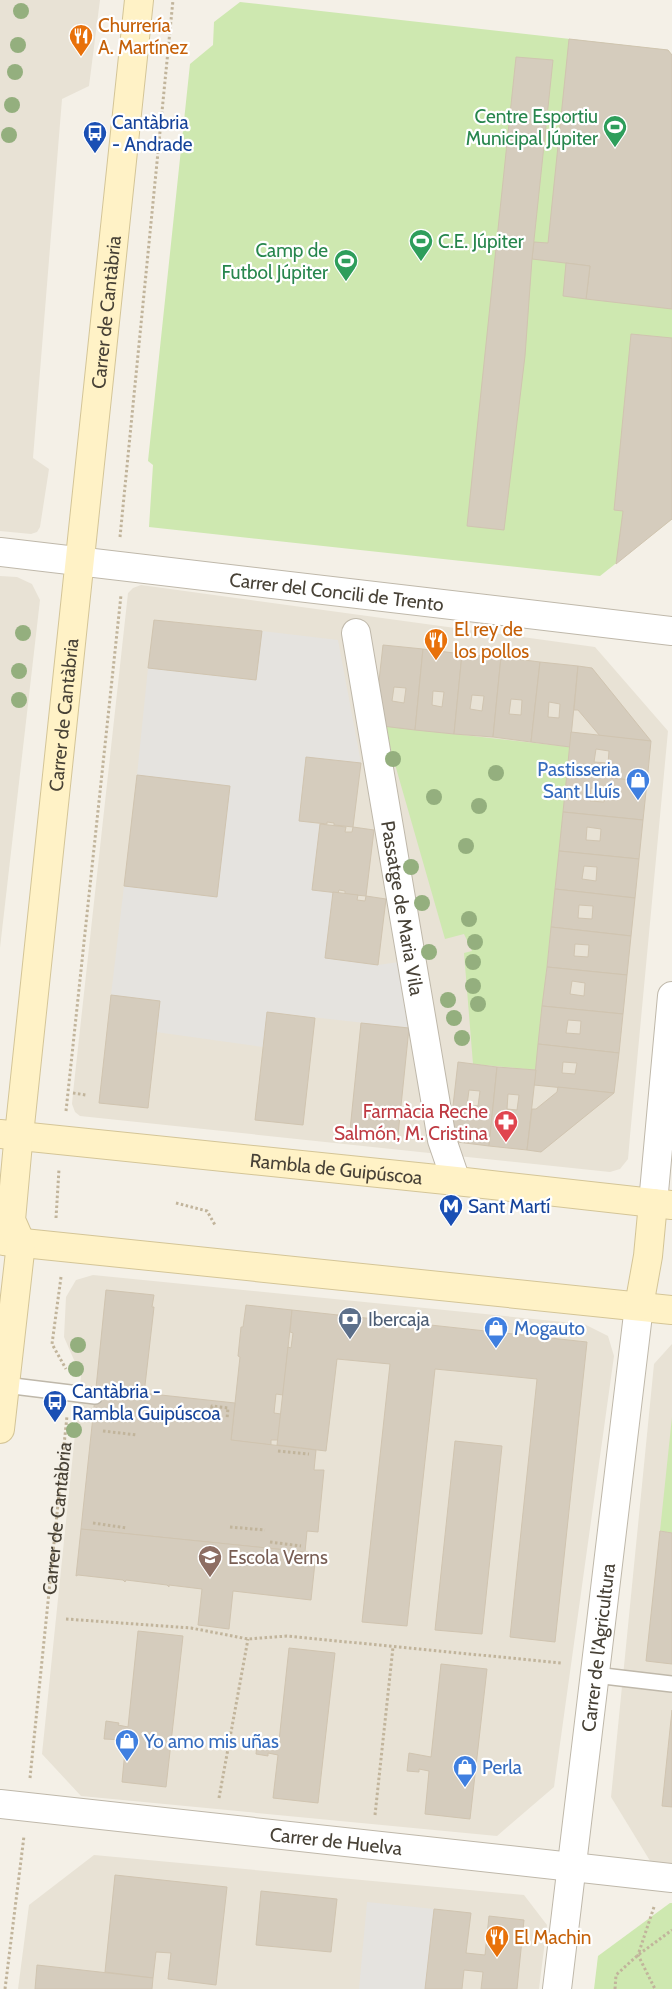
<svg xmlns="http://www.w3.org/2000/svg" width="672" height="1989" viewBox="0 0 672 1989" font-family="Cabin,sans-serif">
<rect width="100%" height="100%" fill="#f4f0e7"/>
<g fill="#e8e2d5">
<path d="M0,0H100L89,86L62,99L33,458L49,469L40,527L37,532L31,534L0,531Z"/>
<path d="M0,576L17,577L32,584L40,600L0,948Z"/>
<path d="M141,585L595,647L668,731L630,1136L628,1159L620,1169L610,1172L80,1116L75,1112L72,1104L73,1093L128,593L133,588Z"/>
<path d="M93,1275L584,1324L608,1336L614,1356L554,1787L497,1836L81,1796L42,1754L81,1376L64,1337L66,1297L76,1280Z"/>
<path d="M672,1344V1871L655,1869L611,1797L654,1364Z"/>
<path d="M94,1855L524,1895L547,1925L539,1989H18L29,1905Z"/>
</g>
<g fill="#cee8b0">
<path d="M240,2L668,50L672,55V519L600,576L149,527L153,465L148,461L190,64L213,45L214,22Z"/>
<path d="M384,726L570,747L536,1070L473,1064L464,953L472,951L464,934L445,939Z"/>
<path d="M672,1417V1533L660,1531Z"/>
<path d="M670,1903H672V1989H594L598,1956Z"/>
</g>
<g fill="#e5e3df">
<path d="M262,631L338,640L361,763L306,757L299,821L320,824L312,890L333,892L325,958L378,965L399,962L409,1028L267,1012L263,1047L156,1032L160,1001L111,995L124,886L217,897L229,786L137,775L148,668L256,680Z"/>
<path d="M367,1902L434,1909L425,1989H359Z"/>
</g>
<g fill="#d5ccbd" stroke="#d0c4b0" fill-rule="evenodd">
<path d="M569,39L668,50L672,55V309L586,299L590,266L532,259L534,242L548,243Z"/>
<path d="M516,57L553,60L532,259L525,356L504,530L467,526Z"/>
<path d="M566,263L590,266L586,299L563,296Z"/>
<path d="M631,334L672,338V519L616,564L623,511L614,510Z"/>
<path d="M154,620L262,631L256,680L148,668Z"/>
<path d="M383,645L423,649L415,730L374,725ZM394,687L406,688L404,703L392,701Z"/>
<path d="M423,649L462,654L454,734L415,730ZM433,691L444,692L442,707L432,705Z"/>
<path d="M462,654L501,657L493,737L454,734ZM472,695L484,696L482,711L470,709Z"/>
<path d="M501,657L540,662L531,742L493,737ZM511,699L522,700L521,715L509,714Z"/>
<path d="M540,662L578,666L570,747L531,742ZM549,702L560,704L559,718L548,717Z"/>
<path d="M578,666L592,668L651,741L600,736L578,710H574Z"/>
<path d="M571,732L651,741L647,782L567,773ZM596,749L609,751L608,763L594,762Z"/>
<path d="M306,757L361,763L353,827L334,825V823L327,822V824L299,821Z"/>
<path d="M567,773L647,782L643,820L563,812ZM591,788L605,789L604,802L590,801Z"/>
<path d="M137,775L230,786L217,897L124,886Z"/>
<path d="M563,812L643,820L639,859L559,851ZM587,827L601,829L600,841L586,840Z"/>
<path d="M320,824L346,827L345,832H352L353,827L374,830L366,896L345,894V891L339,890L338,893L312,890Z"/>
<path d="M559,851L639,859L635,898L555,889ZM584,866L597,867L596,881L582,879Z"/>
<path d="M555,889L635,898L631,936L551,927ZM579,905L593,906L592,919L578,918Z"/>
<path d="M333,892L358,895L357,900L365,901L366,896L386,899L378,965L325,958Z"/>
<path d="M551,927L631,936L627,975L547,967ZM575,944L589,945L588,957L574,956Z"/>
<path d="M547,967L627,975L623,1014L542,1006ZM572,981L585,983L584,996L570,994Z"/>
<path d="M111,995L160,1001L148,1108L99,1103Z"/>
<path d="M542,1006L623,1014L619,1053L538,1044ZM568,1020L581,1021L580,1034L566,1033Z"/>
<path d="M267,1012L315,1018L303,1125L255,1120Z"/>
<path d="M361,1023L409,1028L398,1135L350,1130Z"/>
<path d="M538,1044L619,1053L614,1093L534,1085ZM563,1062L577,1063L575,1074L562,1073Z"/>
<path d="M458,1062L497,1067L489,1146L449,1141ZM469,1090L480,1091L478,1106L467,1105Z"/>
<path d="M497,1067L536,1070L527,1150L489,1146ZM508,1094L519,1095L517,1110L507,1109Z"/>
<path d="M558,1087L614,1093L541,1152L527,1150L532,1109H536L557,1092Z"/>
<path d="M106,1290L154,1295L152,1307H154L144,1394L123,1391L124,1388L117,1387V1391L96,1388Z"/>
<path d="M246,1305L292,1310L283,1395L276,1394L274,1413L281,1414L278,1440H271V1445L231,1440L240,1357L238,1356L241,1327H243Z"/>
<path d="M292,1310L587,1342L555,1642L510,1637L537,1379L435,1369L407,1626L362,1622L390,1364L337,1359L326,1451L277,1445L288,1347L291,1348L293,1333L290,1332Z"/>
<path d="M96,1388L235,1403L231,1440L316,1450L314,1470H324L318,1532L307,1531L305,1552L81,1529Z"/>
<path d="M455,1441L502,1446L482,1634L435,1630Z"/>
<path d="M81,1529L316,1553L311,1600L233,1591L229,1629L198,1625L202,1589L169,1585V1587L167,1585L126,1580L125,1582L123,1580L78,1575L76,1576Z"/>
<path d="M660,1531L672,1533V1664L646,1661Z"/>
<path d="M138,1631L183,1636L166,1787L122,1782L126,1740L104,1739L106,1721L119,1723L118,1725L128,1727Z"/>
<path d="M289,1648L335,1653L318,1803L273,1798L278,1755L268,1753V1756L256,1754L258,1737L271,1738L270,1740L279,1741Z"/>
<path d="M441,1664L487,1669L470,1819L425,1814L429,1771L419,1769V1772L407,1771L409,1753L431,1757Z"/>
<path d="M672,1710V1807L662,1806Z"/>
<path d="M115,1875L227,1887L216,1985L168,1979L171,1953L156,1952L153,1978L105,1972Z"/>
<path d="M261,1891L337,1899L331,1952L256,1945Z"/>
<path d="M434,1909L471,1913L466,1953L485,1955L489,1916L524,1920L517,1989H481L483,1972L464,1970L462,1989H425Z"/>
<path d="M37,1965L153,1978L152,1989H35Z"/>
</g>
<g fill="none" stroke-linecap="round" stroke-linejoin="round">
<g stroke="#bfb8aa" stroke-width="18">
<g id="lane">
<path d="M5,1385L95,1396"/>
<path d="M595,1675L672,1684"/>
</g>
</g>
<g stroke="#bfb8aa" stroke-width="30">
<g id="street">
<path id="s2" d="M0,552L672,631"/>
<path id="s3" d="M356,633L442,1140L456,1181"/>
<path d="M653,1203L672,996"/>
<path id="s4" d="M0,1804L672,1878"/>
<path id="s5" d="M557,1989L639,1306"/>
</g>
</g>
<g stroke="#d4c597" stroke-width="30">
<g id="secondary">
<path id="s6" d="M0,1134L456,1181L672,1205"/>
<path d="M4,1241L672,1310"/>
<path d="M639,1306L648,1256L653,1203"/>
<path id="s7" d="M0,1429L21,1243L11,1220L17,1154L139,0"/>
</g>
</g>
<g stroke="#c1b49b" stroke-width="3" stroke-dasharray="2.5 2.5" stroke-linecap="butt">
<path d="M120,537L173,0"/>
<path d="M73,1093L86,1095"/>
<path d="M66,1111L121,595"/>
<path d="M176,1203L207,1211L215,1225"/>
<path d="M56,1218L59,1169"/>
<path d="M61,1277L52,1344L66,1369"/>
<path d="M214,1419H210L212,1406L228,1408L227,1419"/>
<path d="M103,1431L137,1435"/>
<path d="M278,1451L309,1454"/>
<path d="M93,1523L127,1528"/>
<path d="M230,1527L265,1530"/>
<path d="M270,1542L301,1546"/>
<path d="M66,1619L191,1628L248,1639L287,1636L561,1663"/>
<path id="s1" d="M30,1778L67,1416"/>
<path d="M219,1798L248,1639"/>
<path d="M375,1815L393,1647"/>
<path d="M654,1907L638,1955L655,1989"/>
<path d="M5,1989L24,1836"/>
<path d="M615,1989L616,1975L638,1955L672,1930"/>
</g>
<use href="#lane" stroke="#fff" stroke-width="15"/>
<use href="#street" stroke="#fff" stroke-width="28"/>
<use href="#secondary" stroke="#fff2c6" stroke-width="28"/>
</g>
<g fill="#94af7e">
<circle cx="21" cy="11" r="8"/>
<circle cx="18" cy="45" r="8"/>
<circle cx="15" cy="72" r="8"/>
<circle cx="12" cy="105" r="8"/>
<circle cx="9" cy="135" r="8"/>
<circle cx="23" cy="633" r="8"/>
<circle cx="19" cy="671" r="8"/>
<circle cx="19" cy="700" r="8"/>
<circle cx="393" cy="759" r="8"/>
<circle cx="496" cy="773" r="8"/>
<circle cx="434" cy="797" r="8"/>
<circle cx="479" cy="806" r="8"/>
<circle cx="466" cy="846" r="8"/>
<circle cx="411" cy="867" r="8"/>
<circle cx="422" cy="903" r="8"/>
<circle cx="469" cy="919" r="8"/>
<circle cx="475" cy="942" r="8"/>
<circle cx="429" cy="952" r="8"/>
<circle cx="473" cy="962" r="8"/>
<circle cx="473" cy="986" r="8"/>
<circle cx="448" cy="1000" r="8"/>
<circle cx="478" cy="1004" r="8"/>
<circle cx="454" cy="1018" r="8"/>
<circle cx="462" cy="1038" r="8"/>
<circle cx="78" cy="1345" r="8"/>
<circle cx="76" cy="1369" r="8"/>
<circle cx="74" cy="1430" r="8"/>
</g>
<defs>
<g id="restaurant-pin" transform="scale(1.25)"><path d="M0 17L-7.5 6A9.5 9.5 0 1 1 7.5 6Z" fill="#e8710a" stroke="#fff"/><path d="M-5-6h1v4h1v-4h1v4h1v-4h1v5L-1.5 .5V6h-2V.5L-5-1ZM5-6V6H3V1.5H1.5Q1.5-4 5-6Z" fill="#fff"/></g>
<g id="stadium-pin" transform="scale(1.25)"><path d="M0 17L-7.5 6A9.5 9.5 0 1 1 7.5 6Z" fill="#2e9e5b" stroke="#fff"/><path d="M0-5a6.5 5 0 1 0 0 10a6.5 5 0 1 0 0-10ZM-3.5-1.8h7v3.6h-7Z" fill="#fff"/></g>
<g id="bus-pin" transform="scale(1.25)"><path d="M0 17L-7.5 6A9.5 9.5 0 1 1 7.5 6Z" fill="#1a4fb4" stroke="#fff"/><path d="M-5-6H5V4H4V6H2V4H-2V6H-4V4H-5ZM-3.5-4V0h7V-4ZM-3.5 1.2v1.5H-2V1.2ZM2 1.2v1.5H3.5V1.2Z" fill="#fff"/></g>
<g id="shop-pin" transform="scale(1.25)"><path d="M0 17L-7.5 6A9.5 9.5 0 1 1 7.5 6Z" fill="#3f7fe0" stroke="#fff"/><path d="M-5-2.5h2.3a2.7 3.5 0 0 1 5.4 0H5L5.5 6h-11ZM-1.5-2.5h3a1.5 2.3 0 0 0-3 0Z" fill="#fff"/></g>
<g id="pharmacy-pin" transform="scale(1.25)"><path d="M0 17L-7.5 6A9.5 9.5 0 1 1 7.5 6Z" fill="#e0444e" stroke="#fff"/><path d="M-2-6h4v4h4v4h-4v4h-4v-4h-4v-4h4Z" fill="#fff"/></g>
<g id="metro-pin" transform="scale(1.25)"><path d="M0 17L-7.5 6A9.5 9.5 0 1 1 7.5 6Z" fill="#1a4fb4" stroke="#fff"/><path d="M-5.5 5V-5H-3L0 0L3-5H5.5V5H3V-.5L0 4L-3-.5V5Z" fill="#fff"/></g>
<g id="bank-pin" transform="scale(1.25)"><path d="M0 17L-7.5 6A9.5 9.5 0 1 1 7.5 6Z" fill="#5c6f8a" stroke="#fff"/><path d="M-6-4H6V4H-6ZM0-2.3a2.3 2.3 0 1 0 0 4.6a2.3 2.3 0 1 0 0-4.6Z" fill="#fff"/></g>
<g id="school-pin" transform="scale(1.25)"><path d="M0 17L-7.5 6A9.5 9.5 0 1 1 7.5 6Z" fill="#8d6e63" stroke="#fff"/><path d="M0-5L7-2L0 1L-7-2ZM-4 1L0 2.5L4 1V4Q0 6-4 4Z" fill="#fff"/></g>
</defs>
<g fill-rule="evenodd">
<use href="#restaurant-pin" x="81" y="36"/>
<use href="#stadium-pin" x="615" y="127"/>
<use href="#bus-pin" x="95" y="133"/>
<use href="#stadium-pin" x="421" y="241"/>
<use href="#stadium-pin" x="346" y="261"/>
<use href="#restaurant-pin" x="436" y="640"/>
<use href="#shop-pin" x="638" y="780"/>
<use href="#pharmacy-pin" x="506" y="1122"/>
<use href="#metro-pin" x="451" y="1206"/>
<use href="#bank-pin" x="350" y="1319"/>
<use href="#shop-pin" x="496" y="1328"/>
<use href="#bus-pin" x="55" y="1402"/>
<use href="#school-pin" x="210" y="1557"/>
<use href="#shop-pin" x="127" y="1741"/>
<use href="#shop-pin" x="465" y="1767"/>
<use href="#restaurant-pin" x="497" y="1937"/>
</g>
<g text-anchor="middle" dominant-baseline="central" stroke-width="4.5" stroke-linejoin="round" paint-order="stroke">
<g font-size="19" fill="#c56008" stroke="#fff" text-anchor="start">
<text x="98" y="25">Churrería<tspan x="98" dy="22">A. Martínez</tspan></text>
<text x="454" y="629">El rey de<tspan x="454" dy="22">los pollos</tspan></text>
<text x="514" y="1937">El Machin</text>
</g>
<g font-size="19" fill="#27864d" stroke="#fff" text-anchor="end">
<text x="598" y="116">Centre Esportiu<tspan x="598" dy="22">Municipal Júpiter</tspan></text>
<text x="438" y="241" text-anchor="start">C.E. Júpiter</text>
<text x="328" y="250">Camp de<tspan x="328" dy="22">Futbol Júpiter</tspan></text>
</g>
<g font-size="19" fill="#164399" stroke="#fff" text-anchor="start">
<text x="112" y="122">Cantàbria<tspan x="112" dy="22">- Andrade</tspan></text>
<text x="468" y="1206">Sant Martí</text>
<text x="72" y="1391">Cantàbria -<tspan x="72" dy="22">Rambla Guipúscoa</tspan></text>
</g>
<g font-size="19" fill="#474136" stroke="#fff">
<text stroke="none"><textPath href="#s7" startOffset="1125">Carrer de Cantàbria</textPath></text>
<text stroke="none"><textPath href="#s2" startOffset="339">Carrer del Concili de Trento</textPath></text>
<text stroke="none"><textPath href="#s7" startOffset="720">Carrer de Cantàbria</textPath></text>
<text stroke="none"><textPath href="#s3" startOffset="279">Passatge de Maria Vila</textPath></text>
<text stroke="none"><textPath href="#s6" startOffset="338">Rambla de Guipúscoa</textPath></text>
<text stroke="none"><textPath href="#s1" startOffset="261">Carrer de Cantàbria</textPath></text>
<text stroke="none"><textPath href="#s5" startOffset="344">Carrer de l'Agricultura</textPath></text>
<text stroke="none"><textPath href="#s4" startOffset="338">Carrer de Huelva</textPath></text>
</g>
<g font-size="19" fill="#366cbe" stroke="#fff" text-anchor="start">
<text x="620" y="769" text-anchor="end">Pastisseria<tspan x="620" dy="22">Sant Lluís</tspan></text>
<text x="514" y="1328">Mogauto</text>
<text x="144" y="1741">Yo amo mis uñas</text>
<text x="482" y="1767">Perla</text>
</g>
<g font-size="19" fill="#be3a42" stroke="#fff" text-anchor="end">
<text x="488" y="1111">Farmàcia Reche<tspan x="488" dy="22">Salmón, M. Cristina</tspan></text>
</g>
<g font-size="19" fill="#4e5e75" stroke="#fff" text-anchor="start">
<text x="368" y="1319">Ibercaja</text>
</g>
<g font-size="19" fill="#785e54" stroke="#fff" text-anchor="start">
<text x="228" y="1557">Escola Verns</text>
</g>
</g>
</svg>
